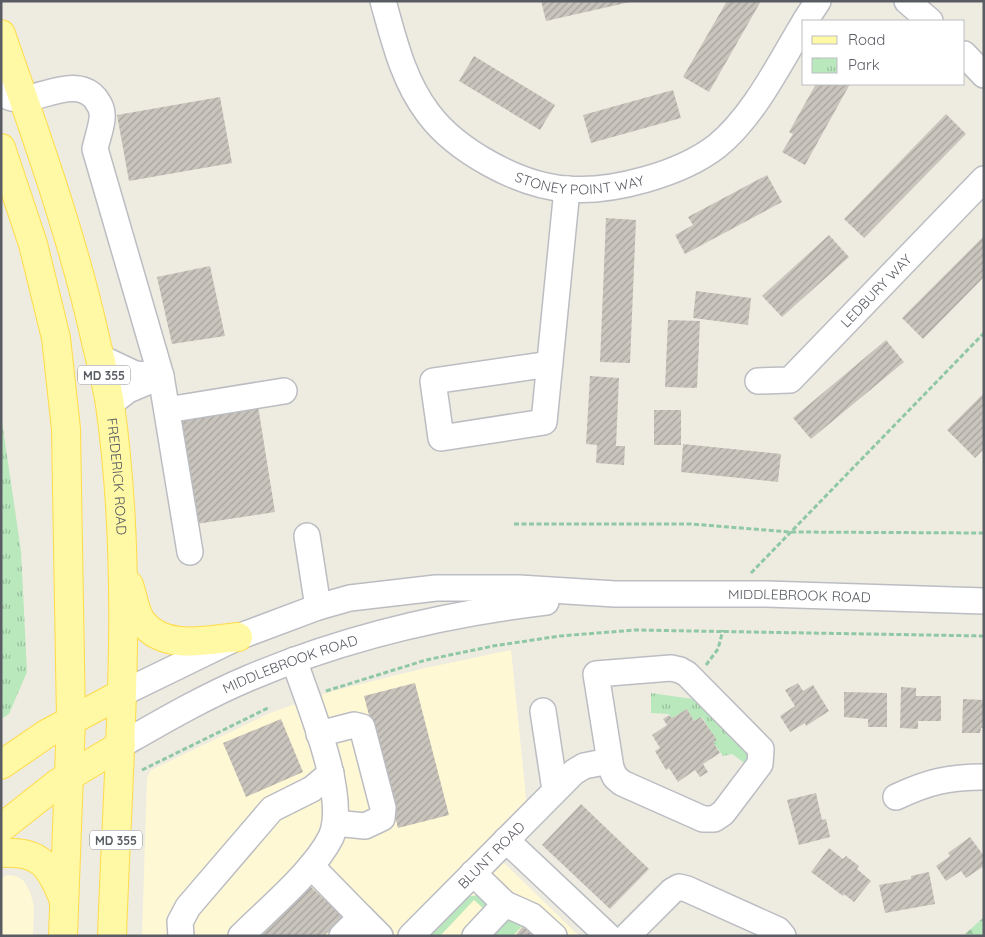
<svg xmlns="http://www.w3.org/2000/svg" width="985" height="937" viewBox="0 0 985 937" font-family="Quicksand,sans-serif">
<defs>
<pattern id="forest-firs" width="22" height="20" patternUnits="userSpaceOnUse" patternTransform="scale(1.25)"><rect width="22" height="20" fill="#b9e8bd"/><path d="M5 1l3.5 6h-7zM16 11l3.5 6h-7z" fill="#99bf9d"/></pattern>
<pattern id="park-tufts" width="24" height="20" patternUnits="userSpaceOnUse" patternTransform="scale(1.25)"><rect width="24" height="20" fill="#b9e8bd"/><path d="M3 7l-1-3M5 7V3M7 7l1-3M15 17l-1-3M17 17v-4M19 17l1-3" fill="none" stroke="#99bf9d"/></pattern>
<pattern id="building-hatch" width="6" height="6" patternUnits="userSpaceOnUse" patternTransform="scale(1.25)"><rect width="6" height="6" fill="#c9c5bd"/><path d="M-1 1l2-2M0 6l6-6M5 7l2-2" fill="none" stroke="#a6a39d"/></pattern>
</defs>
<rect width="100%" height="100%" fill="#eeece0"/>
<g fill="#fff8d4">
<path d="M511,650L527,807L398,936H142L147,778L151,770L270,713L333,691L425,668Z"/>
<path d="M500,859L579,936H427Z"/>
<path d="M6,875L16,876L24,881L30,892L34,906L33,936H1V880Z"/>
</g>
<g fill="#b9e8bd">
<path d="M478,895L488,904L484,909L474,900L440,936H425L465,897Z"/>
<path d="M512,920L524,924L513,936H490L504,922Z"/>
</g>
<path fill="url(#forest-firs)" d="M984,917V936H963Z"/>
<g fill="url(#park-tufts)">
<path d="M1,415L21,551L27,672L9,714L1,719Z"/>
<path d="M651,693L693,699L698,695L751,755L746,764L732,754L723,756L713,742L716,740L702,717L694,721L687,709L672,718L669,714L651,713Z"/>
</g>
<g fill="url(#building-hatch)">
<path d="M541,1H630V2L546,21Z"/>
<path d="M727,1H761L709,92L683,77Z"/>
<path d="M474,56L555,105L540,130L459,81Z"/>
<path d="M816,84H850L805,165L782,152L793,134L789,132Z"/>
<path d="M673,90L681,118L591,143L583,115Z"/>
<path d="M220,97L232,163L129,181L117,115Z"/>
<path d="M946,114L966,134L864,238L844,219Z"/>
<path d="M767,175L782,202L685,254L675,235L693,225L688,217Z"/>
<path d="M606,218L636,220L630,363L600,362Z"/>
<path d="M829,235L849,257L782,317L762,296Z"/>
<path d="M984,236V277L923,339L902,318Z"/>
<path d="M210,266L225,336L172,344L157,277Z"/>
<path d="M696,291L751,298L748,325L693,318Z"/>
<path d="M668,320L700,321L697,388L665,387Z"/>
<path d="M886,340L904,362L811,439L793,418Z"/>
<path d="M590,376L619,378L616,446H625L624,465L596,463L597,445L586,444Z"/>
<path d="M984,393V449L975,458L947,430Z"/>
<path d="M258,406L275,512L196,524L180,418Z"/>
<rect x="654" y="410" width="27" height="35"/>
<path d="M683,444L781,454L778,482L681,472Z"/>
<path d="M415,683L449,815L398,828L364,696Z"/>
<path d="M798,683L803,691L813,685L829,711L806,726L805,723L790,732L780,716L795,706L785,690Z"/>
<path d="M901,687L916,688V696H941V721H918V729L900,728Z"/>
<path d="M844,692L887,693V727H868V719L844,717Z"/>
<path d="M963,699L984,700V728H981L980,733H962Z"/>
<path d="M687,709L694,721L701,717L717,740L713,742L720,753L703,764L708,772L700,777L695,770L678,782L669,768L666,770L655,751L660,748L652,735L667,725L663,719L669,715L672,718Z"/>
<path d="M281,719L303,772L246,797L223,743Z"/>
<path d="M816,793L822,820L826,819L830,837L799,845L787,800Z"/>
<path d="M581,804L649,869L610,909L542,845Z"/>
<path d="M970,837L984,856V866L966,878L961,871L946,881L936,866L950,856L948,853Z"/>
<path d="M829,848L843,859L846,856L859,866L857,869L871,881L854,902L844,894L843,896L811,872Z"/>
<path d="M929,872L935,904L885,913L879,885L911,879V876Z"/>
<path d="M310,886L343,917L324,936H261Z"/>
<path d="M523,926L533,936H515Z"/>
</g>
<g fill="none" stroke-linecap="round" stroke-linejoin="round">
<g stroke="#bbbdc3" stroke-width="28">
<g id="minor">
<path id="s1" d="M383,1C394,40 403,80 428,113C456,151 520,186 567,189C612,193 681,174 717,146C754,116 779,64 804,23"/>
<path d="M907,1L930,21"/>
<path d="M805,21L818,1"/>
<path d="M964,54L984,75"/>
<path d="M1,91C22,116 70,70 95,98C100,105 103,110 102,119C101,129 97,139 95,149L161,376L190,552"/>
<path d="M99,357L135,374L161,376"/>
<path d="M550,364L433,381L441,438L544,422L567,189"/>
<path id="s2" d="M758,381L790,380L984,179"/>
<path d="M110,404L128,390L159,377"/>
<path d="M167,410L284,391"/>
<path d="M307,536L318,607"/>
<path d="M671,668L680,670L687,674L761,749L760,764L723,813L714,819H703L622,783L615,777L611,768L596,674Z"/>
<path id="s3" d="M121,694L238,637L318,607L350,598L436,588H519L615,594H766L984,601"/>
<path d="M543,711L555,790"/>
<path d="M319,734L354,725L362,727L383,808L382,818L365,826L335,823"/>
<path id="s4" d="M121,745C163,721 204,697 249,678C343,638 445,614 546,602"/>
<path d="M896,797C928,782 948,777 984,777"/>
<path d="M506,840L608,936"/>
<path d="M311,866L361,917"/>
<path d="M473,873L505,904L475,936"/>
<path d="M505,904L532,916L554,936"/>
<path d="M181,936L180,922L188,907L272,809L312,789L331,773"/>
<path d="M241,936C269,908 314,871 331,837C349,797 308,702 294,660"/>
<path d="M342,936L361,917L380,936"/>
<path id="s5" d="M411,936L574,772L584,766L609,761"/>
<path d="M627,936L672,891L679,887L687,889L778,930L783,936"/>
</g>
</g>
<g stroke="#ffdb48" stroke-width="30">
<g id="major">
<path id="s6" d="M1,34C36,136 73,237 96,342C101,363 107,384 110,405C135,581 118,760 112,936"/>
<path d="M1,148L33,244L56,338L66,429L71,720L63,936"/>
<path d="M129,585C133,596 135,613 142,622C165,651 207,640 238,637"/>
<path d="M1,765L46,734L121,694"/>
<path d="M1,828L58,783L121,745"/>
<path d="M1,853C40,850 50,866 63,898"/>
</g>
</g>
<g stroke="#90c8a5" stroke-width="3" stroke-dasharray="5 2.5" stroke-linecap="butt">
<path d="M514,524H691L790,532L984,533"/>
<path d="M751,573L984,333"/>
<path d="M706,665L718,649L723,630"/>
<path d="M326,691L426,660L493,646L560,636L635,630L984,636"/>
<path d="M142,770L270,707"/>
</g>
<use href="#minor" stroke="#fff" stroke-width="25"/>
<use href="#major" stroke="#fff8a4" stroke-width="28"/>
</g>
<g text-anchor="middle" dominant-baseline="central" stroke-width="4.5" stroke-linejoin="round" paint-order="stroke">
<g fill="#fff" stroke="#8b8d92" stroke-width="1">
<rect x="78" y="365.5" width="52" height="19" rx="4"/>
<rect x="90" y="830.5" width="52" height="19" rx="4"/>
</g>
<g font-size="12" font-weight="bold" fill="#595c63">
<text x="104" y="375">MD 355</text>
<text x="116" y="840">MD 355</text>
</g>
<g font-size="14" fill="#595c63" stroke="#fff">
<text stroke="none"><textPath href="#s1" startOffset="296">STONEY POINT WAY</textPath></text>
<text stroke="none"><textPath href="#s2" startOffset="156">LEDBURY WAY</textPath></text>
<text stroke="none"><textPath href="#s6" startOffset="459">FREDERICK ROAD</textPath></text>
<text stroke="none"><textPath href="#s3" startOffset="699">MIDDLEBROOK ROAD</textPath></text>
<text stroke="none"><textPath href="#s4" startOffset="188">MIDDLEBROOK ROAD</textPath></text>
<text stroke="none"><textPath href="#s5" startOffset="114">BLUNT ROAD</textPath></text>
</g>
</g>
<rect width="985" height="937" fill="none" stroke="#595c63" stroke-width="5"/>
<rect x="802" y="20" width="162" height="65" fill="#ffffff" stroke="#bdbec1"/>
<rect x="812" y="36" width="25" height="8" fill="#fff8a4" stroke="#bdbec1"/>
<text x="848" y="45" font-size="15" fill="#595c63">Road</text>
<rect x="812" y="58" width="25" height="15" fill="url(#park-tufts)" stroke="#bdbec1"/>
<text x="848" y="70" font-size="15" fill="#595c63">Park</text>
</svg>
